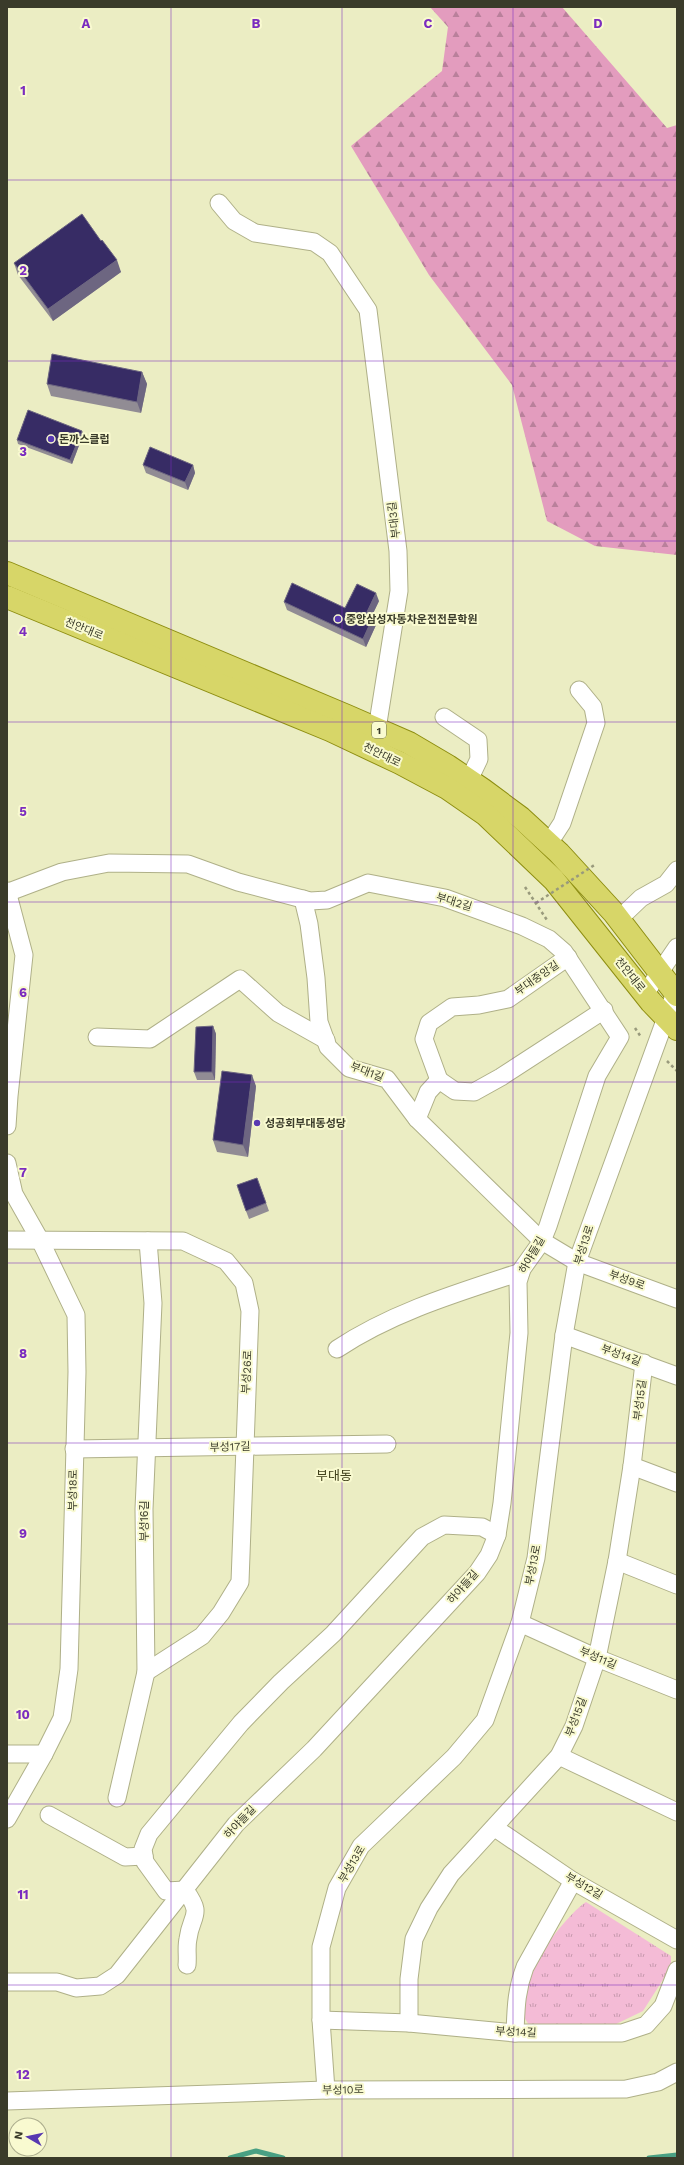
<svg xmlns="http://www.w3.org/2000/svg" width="684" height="2165" viewBox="0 0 684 2165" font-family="'Work Sans','Noto Sans KR',sans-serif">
<defs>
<pattern id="grass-tufts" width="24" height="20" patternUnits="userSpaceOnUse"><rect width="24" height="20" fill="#f4bbd6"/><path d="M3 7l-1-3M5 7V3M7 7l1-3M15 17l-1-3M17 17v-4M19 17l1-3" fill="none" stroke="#c799ae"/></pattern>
<pattern id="forest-firs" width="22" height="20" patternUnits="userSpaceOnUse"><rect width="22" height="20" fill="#e39cbe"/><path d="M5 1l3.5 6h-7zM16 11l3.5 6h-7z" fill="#b9809b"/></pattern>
</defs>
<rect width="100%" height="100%" fill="#ebedc3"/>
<path fill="url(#grass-tufts)" d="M586,1902L671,1956V1967L643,2011L610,2027L529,2025L522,2014C525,2001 525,1986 529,1974C536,1956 570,1912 586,1902Z"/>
<path fill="url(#forest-firs)" d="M430,7H562L667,128L677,125V555L595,546L547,521L512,385L429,275L351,146L442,71L448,27Z"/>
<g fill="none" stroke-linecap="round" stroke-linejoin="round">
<g stroke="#49a083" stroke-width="5">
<path d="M230,2158L256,2151L283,2158"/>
<path d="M649,2158L677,2155"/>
</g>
<g stroke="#afb088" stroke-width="19">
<g id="minor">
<path d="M219,203L234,221L255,233L314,242L330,253L368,310L398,551L399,591L377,729"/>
<path d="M444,717L478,740L479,759L469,780"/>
<path d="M549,843L562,823L596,723L593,707L579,690"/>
<path d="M7,891L24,955L9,1096L7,1126"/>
<path d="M303,899L309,924L316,978L319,1022L328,1047L349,1068L387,1079L417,1119L542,1241L577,1262L677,1299"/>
<path d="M619,919L641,898L666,884L677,870"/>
<path d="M645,994L677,947"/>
<path d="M97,1037L150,1039L240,979L278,1013L326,1040"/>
<path d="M439,1080L424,1039L429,1023L452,1007L479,1005L508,999L568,957"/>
<path d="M417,1119L428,1092L439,1080L455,1091L474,1092L501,1077L604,1010"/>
<path d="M7,1163L14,1194L40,1240L76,1315L77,1372L69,1669L62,1718L44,1754L7,1819"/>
<path d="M7,1240L183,1241L226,1261L244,1283L250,1311L240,1582L221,1613L202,1636L146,1672"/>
<path d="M564,1335L677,1376"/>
<path d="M337,1349C393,1312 457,1293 521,1272"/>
<path d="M74,1449L387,1444"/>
<path d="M632,1466L677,1483"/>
<path d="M617,1561L677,1585"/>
<path d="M520,1623L597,1658L677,1690"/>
<path d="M7,1754H44"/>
<path d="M559,1756L677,1812"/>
<path d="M117,1798L146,1672L144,1509L153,1303L148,1241"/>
<path d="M49,1815L125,1857L144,1856"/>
<path d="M495,1828L573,1881L677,1940"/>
<path d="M187,1965C188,1956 186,1947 188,1939C191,1914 204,1916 185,1890L166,1891L145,1862L143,1849L149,1834L241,1723L281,1682L333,1634L422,1537L444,1525L482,1527L497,1535"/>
<path d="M7,1982H57L76,1988L100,1986L117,1975L236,1824L314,1749L477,1573L489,1555L497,1535L502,1503L519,1333L518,1282L522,1269L542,1241L548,1226L597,1076L620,1037L564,952L549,939L522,926L445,898L368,883L327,900L310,901L238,882L188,864L109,863L62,872L9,892"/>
<path d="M321,2020L409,2023L515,2033H622L646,2025L663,2006L677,1970"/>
<path d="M409,2023V1979L414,1939L429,1908L451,1874L559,1756L574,1726L597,1658L617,1561L632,1466L644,1363"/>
<path d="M515,2033C516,2008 516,1991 525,1967L573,1881"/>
<path d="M326,2090L321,2020V1947L337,1888L361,1846L454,1757L485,1720L520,1623L536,1558L564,1335L577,1262L675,993"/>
<path d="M7,2101L326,2090L626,2089L658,2082L677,2072"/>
</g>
</g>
<g stroke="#8e8e11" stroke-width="24">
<g id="major">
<path d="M7,573L347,716L409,743L448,766L482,789L521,818L559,853L614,913L677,995"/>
<path d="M7,597L330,730L400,763L447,788L486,815L554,880L651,1002L677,1029"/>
</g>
</g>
<g stroke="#999a7c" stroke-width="2.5" stroke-dasharray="3 3" stroke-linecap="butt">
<path d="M525,887L547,920"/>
<path d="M635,1028L641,1037"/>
<path d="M667,1061L677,1071"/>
</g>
<use href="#minor" stroke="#fff" stroke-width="17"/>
<use href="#major" stroke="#d7d668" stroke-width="22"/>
<path stroke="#999a7c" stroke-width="2.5" stroke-dasharray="3 3" stroke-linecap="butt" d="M536,903L596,864"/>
</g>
<g fill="#918c94">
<path d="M101,241L121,272L53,321L18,275L14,263Z"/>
<path d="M142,372L147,384L141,413L51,396L47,384Z"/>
<path d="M82,431L83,435L72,464L18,444L17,440Z"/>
<path d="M143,465H193L195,473L188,490L146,473Z"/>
<path d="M379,601L371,617H373L376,625L366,647L287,610L284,602L345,608Z"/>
<path d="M213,1026L216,1034L215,1080H197L194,1072Z"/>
<path d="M256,1086L248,1157L217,1152L213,1140Z"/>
<path d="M257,1178L269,1211L249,1219L246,1211Z"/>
</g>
<g fill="#6d6681">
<path d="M117,260L121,272L53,321L48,309Z"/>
<path d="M142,372L147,384L141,413L137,402Z"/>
<path d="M82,431L83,435L72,464L70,460Z"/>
<path d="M193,465L195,473L188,490L185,482Z"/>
<path d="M376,593L379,601L369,622L366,614Z"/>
<path d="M373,617L376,625L366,647L363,639Z"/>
<path d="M213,1026L216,1034L215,1080L212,1072Z"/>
<path d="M252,1075L256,1086L248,1157L243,1145Z"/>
</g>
<g fill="#372c65" stroke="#6d6681">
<path d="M82,214L101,241L102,240L117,260L48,309L14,263Z"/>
<path d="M52,354L142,372L137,402L47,384Z"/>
<path d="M28,410L82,431L70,460L17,440Z"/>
<path d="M150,447L193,465L185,482L143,465Z"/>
<path d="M292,583L345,608L357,584L376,593L366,614L373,617L363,639L284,602Z"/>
<path d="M213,1026L212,1072H194L196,1027Z"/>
<path d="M222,1071L252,1075L243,1145L213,1140Z"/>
<path d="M257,1178L266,1203L246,1211L237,1185Z"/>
</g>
<path fill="none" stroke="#7b2cbf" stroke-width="1" stroke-opacity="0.55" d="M171,7V2158M342,7V2158M513,7V2158M7,180H677M7,361H677M7,541H677M7,722H677M7,902H677M7,1082H677M7,1263H677M7,1443H677M7,1624H677M7,1804H677M7,1985H677"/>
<g fill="#5839b1" stroke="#f9fad0" stroke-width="1.5">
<circle cx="51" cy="439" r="4"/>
<circle cx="338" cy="619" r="4"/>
<circle cx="257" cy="1123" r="4"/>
</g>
<g text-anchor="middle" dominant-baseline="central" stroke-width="4" stroke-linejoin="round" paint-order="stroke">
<rect fill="#f9fad0" stroke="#73745c" stroke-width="1" x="372" y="722" width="14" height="16" rx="3"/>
<g font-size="10" font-weight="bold" fill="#3a3b2a">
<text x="379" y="730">1</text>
</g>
<g font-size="11" font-weight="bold" fill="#3a3b2a" stroke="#f9fad0" text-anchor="start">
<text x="59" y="439">돈까스클럽</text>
<text x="346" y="619">중앙삼성자동차운전전문학원</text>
<text x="265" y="1123">성공회부대동성당</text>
</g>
<g font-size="11" fill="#3a3b2a" stroke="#f9fad0">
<text transform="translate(394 520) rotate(-97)">부대3길</text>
<text transform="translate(84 629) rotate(22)">천안대로</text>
<text transform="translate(382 755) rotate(26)">천안대로</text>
<text transform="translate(454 902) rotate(17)">부대2길</text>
<text transform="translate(630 975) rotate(51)">천안대로</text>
<text transform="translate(537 978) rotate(-35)">부대중앙길</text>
<text transform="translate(367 1072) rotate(21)">부대1길</text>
<text transform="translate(584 1245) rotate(-72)">부성13로</text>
<text transform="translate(532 1255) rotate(-60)">하야들길</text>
<text transform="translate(627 1280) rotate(20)">부성9로</text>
<text transform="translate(621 1355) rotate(20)">부성14길</text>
<text transform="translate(247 1372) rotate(-87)">부성26로</text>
<text transform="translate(640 1400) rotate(-83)">부성15길</text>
<text transform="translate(230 1447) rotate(-2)">부성17길</text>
<text transform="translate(73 1490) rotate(-89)">부성18로</text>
<text transform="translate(144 1521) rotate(-90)">부성16길</text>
<text transform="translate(533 1565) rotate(-79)">부성13로</text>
<text transform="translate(463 1587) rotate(-49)">하야들길</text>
<text transform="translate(598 1658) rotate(23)">부성11길</text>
<text transform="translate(576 1717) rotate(-69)">부성15길</text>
<text transform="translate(240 1822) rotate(-47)">하야들길</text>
<text transform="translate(352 1864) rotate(-59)">부성13로</text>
<text transform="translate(584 1886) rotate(31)">부성12길</text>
<text transform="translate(516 2032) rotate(3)">부성14길</text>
<text transform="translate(343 2090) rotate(-1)">부성10로</text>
</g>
<g font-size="13" fill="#42421d" stroke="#f9fad0">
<text x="334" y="1475">부대동</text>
</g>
</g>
<g font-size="13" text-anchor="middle" font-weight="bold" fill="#7b2cbf" stroke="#f9fad0" stroke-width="4" stroke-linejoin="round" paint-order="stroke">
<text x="86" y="28">A</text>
<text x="256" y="28">B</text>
<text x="428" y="28">C</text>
<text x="598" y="28">D</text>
<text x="23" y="95">1</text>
<text x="23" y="275">2</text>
<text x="23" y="456">3</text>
<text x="23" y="636">4</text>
<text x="23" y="816">5</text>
<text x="23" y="997">6</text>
<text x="23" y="1177">7</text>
<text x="23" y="1358">8</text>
<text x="23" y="1538">9</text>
<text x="23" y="1719">10</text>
<text x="23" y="1899">11</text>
<text x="23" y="2079">12</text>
</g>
<rect width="684" height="2165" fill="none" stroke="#3a3b2a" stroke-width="16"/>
<g transform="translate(28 2137) rotate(279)"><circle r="19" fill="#f9fad0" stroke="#adae8e"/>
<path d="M0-3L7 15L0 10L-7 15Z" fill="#5839b1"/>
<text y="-6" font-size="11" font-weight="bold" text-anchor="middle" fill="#3a3b2a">N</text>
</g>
</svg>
